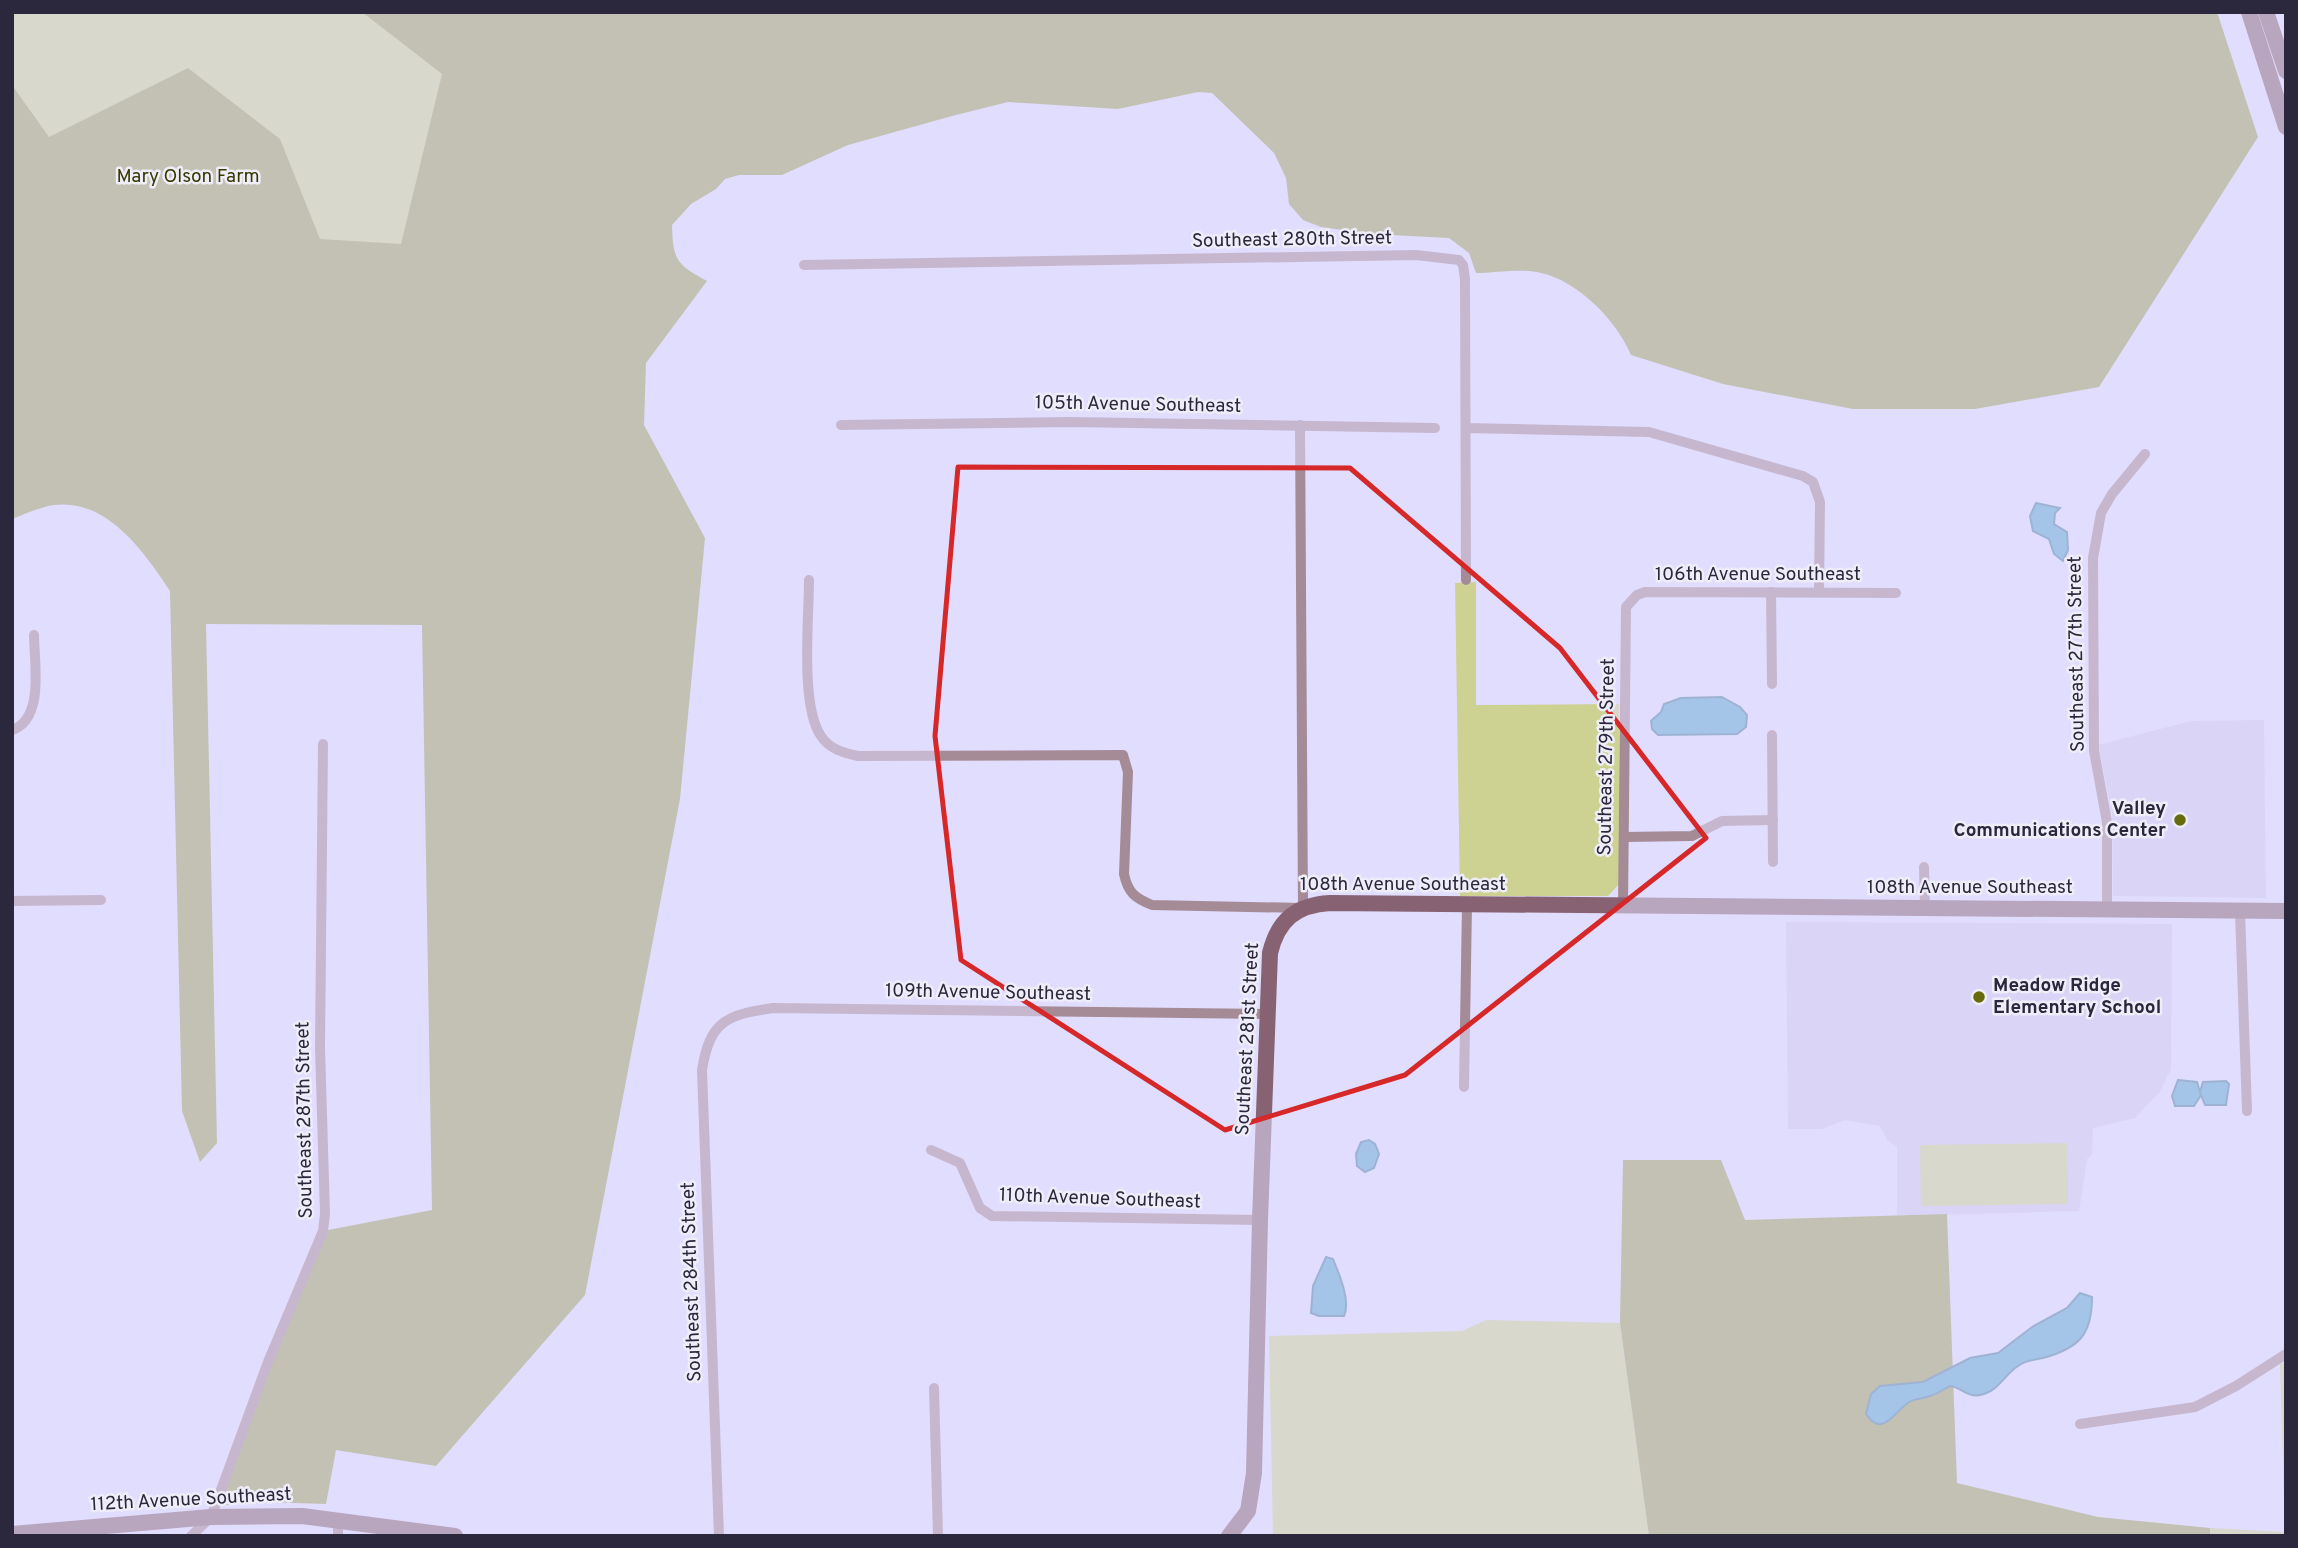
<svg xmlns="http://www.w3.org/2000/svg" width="2298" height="1548" viewBox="0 0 2298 1548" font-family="Overpass,sans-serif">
<rect width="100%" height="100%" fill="#e1ddfe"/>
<g fill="#d1ccf0">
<path d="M2264,720L2266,898L2113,896L2112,813L2098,745L2191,721Z"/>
<path d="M1786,922L2172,924L2171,1069L2159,1093L2135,1118L2093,1128L2092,1155L2087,1159L2079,1211L1897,1216V1147L1888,1141L1880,1126L1845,1120L1822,1129H1788Z"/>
</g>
<g fill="#cdd292">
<path d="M12,12H537L545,331L12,349Z"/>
<path d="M1476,582V705L1619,704L1620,883L1608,896H1460L1455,583Z"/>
<path d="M2067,1143L2068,1204L1921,1206L1920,1145Z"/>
<path d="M1486,1320L1620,1323L1649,1536H1273L1269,1336L1462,1331Z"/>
<path d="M2286,1363V1536H2210V1528L2285,1532L2280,1364Z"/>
</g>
<g fill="#9da15b">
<path d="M362,12H2217L2258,137L2099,387L1975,409H1853L1723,384L1631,355C1617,321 1578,281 1541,273C1522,268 1496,273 1476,273L1469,253L1449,238L1371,234L1321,227L1303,220L1289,204L1286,178L1274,153L1212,93L1198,92L1118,109L1008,102L952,116L848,145L782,175H739L725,179L716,189L691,204L672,225C673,260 676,264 707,281L646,363L644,425L705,538L680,799L585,1295L436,1466L336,1450L326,1504L263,1502L215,1506L323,1231L432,1210L422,625L206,624L217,1143L200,1162L182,1111L170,591C145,553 107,498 54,505C40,507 25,514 12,519V85L49,137L188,68L280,139L320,239L401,244L442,74Z"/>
<path d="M1623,1160H1721L1745,1220L1947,1214L1957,1483L2098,1517L2210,1528V1536H1649L1620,1323Z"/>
</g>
<g fill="#5ca8ce" stroke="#4d81a2" stroke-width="2">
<path d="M2036,503L2060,508L2055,513L2054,524L2067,532L2068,550L2063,561L2054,554L2049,539L2033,531L2030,516Z"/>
<path d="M1722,697L1740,707L1747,715L1746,727L1737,734L1658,735L1652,729L1651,721L1661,712L1664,704L1681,698Z"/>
<path d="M2178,1080L2197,1082L2200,1092L2203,1082L2226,1081L2229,1084L2226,1105H2205L2201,1095L2194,1106H2175L2172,1096Z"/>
<path d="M1369,1140L1375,1144L1379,1154L1374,1168L1365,1172L1357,1166L1356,1154L1361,1142Z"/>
<path d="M1326,1257L1333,1259C1339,1274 1351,1301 1344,1316H1319L1311,1313L1313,1286Z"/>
<path d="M2080,1293L2092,1297C2092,1335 2079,1348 2043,1358C2035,1360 2025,1360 2018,1366C2003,1376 1999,1391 1980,1395C1968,1398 1961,1387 1950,1386C1943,1389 1938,1394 1930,1396C1923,1399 1915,1398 1909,1402C1895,1411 1882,1439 1866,1414L1871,1394L1880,1386L1923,1382L1970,1358L1998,1353L2032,1327L2067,1308Z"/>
</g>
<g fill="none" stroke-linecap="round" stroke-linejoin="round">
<g stroke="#a58b96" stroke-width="10">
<path d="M804,265L1416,255L1459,260L1463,265L1465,279L1466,580"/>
<path d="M841,425L1071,422L1435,428"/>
<path d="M1466,428L1649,432L1803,476L1813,482L1820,502L1819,592"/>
<path d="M809,580C809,618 800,706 821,736C829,749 844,753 858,756L1123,755L1128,772L1124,874C1128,893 1135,898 1152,905L1303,908L1300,425"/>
<path d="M1771,592L1772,684"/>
<path d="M12,730C45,719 34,662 34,635"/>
<path d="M1772,735L1773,862"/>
<path d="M1624,837L1692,836L1722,821L1773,820"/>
<path d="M1924,867L1925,909"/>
<path d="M12,901L101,900"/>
<path d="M1623,906L1626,607L1637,595L1645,592L1896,593"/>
<path d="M2107,910V822L2094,751L2093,558L2101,513L2112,494L2145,454"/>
<path d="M2240,912L2247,1111"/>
<path d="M1464,1087L1467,905"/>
<path d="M931,1150L960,1163L980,1208L992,1216L1260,1220"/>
<path d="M934,1388L938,1536"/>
<path d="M2080,1424L2195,1407L2236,1386L2286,1354"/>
<path d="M338,1519V1536"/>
<path d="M191,1536L211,1517L268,1362L323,1231L325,1214L320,1048L323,744"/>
<path d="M719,1536L702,1070C710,1021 726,1015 773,1008L1268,1014"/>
</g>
<g stroke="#866272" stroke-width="16">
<path d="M2249,12L2286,127"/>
<path d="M2266,12L2286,71"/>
<path d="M12,1534L211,1517L302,1516L455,1536"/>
<path d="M1229,1536L1248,1511L1254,1473L1260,1220L1270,953C1278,920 1296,905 1330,903L2286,911"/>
</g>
</g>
<path d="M0 0H2298V1548H0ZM958,467L1350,468L1560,648L1706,838L1405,1075L1225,1130L961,960L935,736Z" fill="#e1ddfe" fill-opacity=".55" fill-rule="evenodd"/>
<path fill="none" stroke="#d62828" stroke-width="5" stroke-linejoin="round" d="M958,467L1350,468L1560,648L1706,838L1405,1075L1225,1130L961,960L935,736Z"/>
<g fill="#676b0b" stroke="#eeedf8" stroke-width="2.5">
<circle cx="2180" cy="820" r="7"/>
<circle cx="1979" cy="997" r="7"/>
</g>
<g text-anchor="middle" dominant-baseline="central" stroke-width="5" stroke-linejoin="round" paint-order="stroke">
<g font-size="19" fill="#383900" stroke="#eeedf8">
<text x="188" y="177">Mary Olson Farm</text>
</g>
<g font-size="19" fill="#2b273c" stroke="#eeedf8">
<text transform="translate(1292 240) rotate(-1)">Southeast 280th Street</text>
<text transform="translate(1138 405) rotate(1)">105th Avenue Southeast</text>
<text x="1758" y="575">106th Avenue Southeast</text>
<text transform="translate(2077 654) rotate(-91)">Southeast 277th Street</text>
<text transform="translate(1607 757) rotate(-89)">Southeast 279th Street</text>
<text x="1403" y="885">108th Avenue Southeast</text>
<text x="1970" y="888">108th Avenue Southeast</text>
<text transform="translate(988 993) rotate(1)">109th Avenue Southeast</text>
<text transform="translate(1248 1039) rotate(-87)">Southeast 281st Street</text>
<text transform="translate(305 1120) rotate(-91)">Southeast 287th Street</text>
<text transform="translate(1100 1199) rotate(2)">110th Avenue Southeast</text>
<text transform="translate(692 1282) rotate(-92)">Southeast 284th Street</text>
<text transform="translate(191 1500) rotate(-3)">112th Avenue Southeast</text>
</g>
<g font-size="19" font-weight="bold" fill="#2b273c" stroke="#eeedf8" text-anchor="end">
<text x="2166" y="809">Valley<tspan x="2166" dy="22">Communications Center</tspan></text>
<text x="1993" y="986" text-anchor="start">Meadow Ridge<tspan x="1993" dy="22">Elementary School</tspan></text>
</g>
</g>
<rect width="2298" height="1548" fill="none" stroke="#2b273c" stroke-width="28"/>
</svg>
